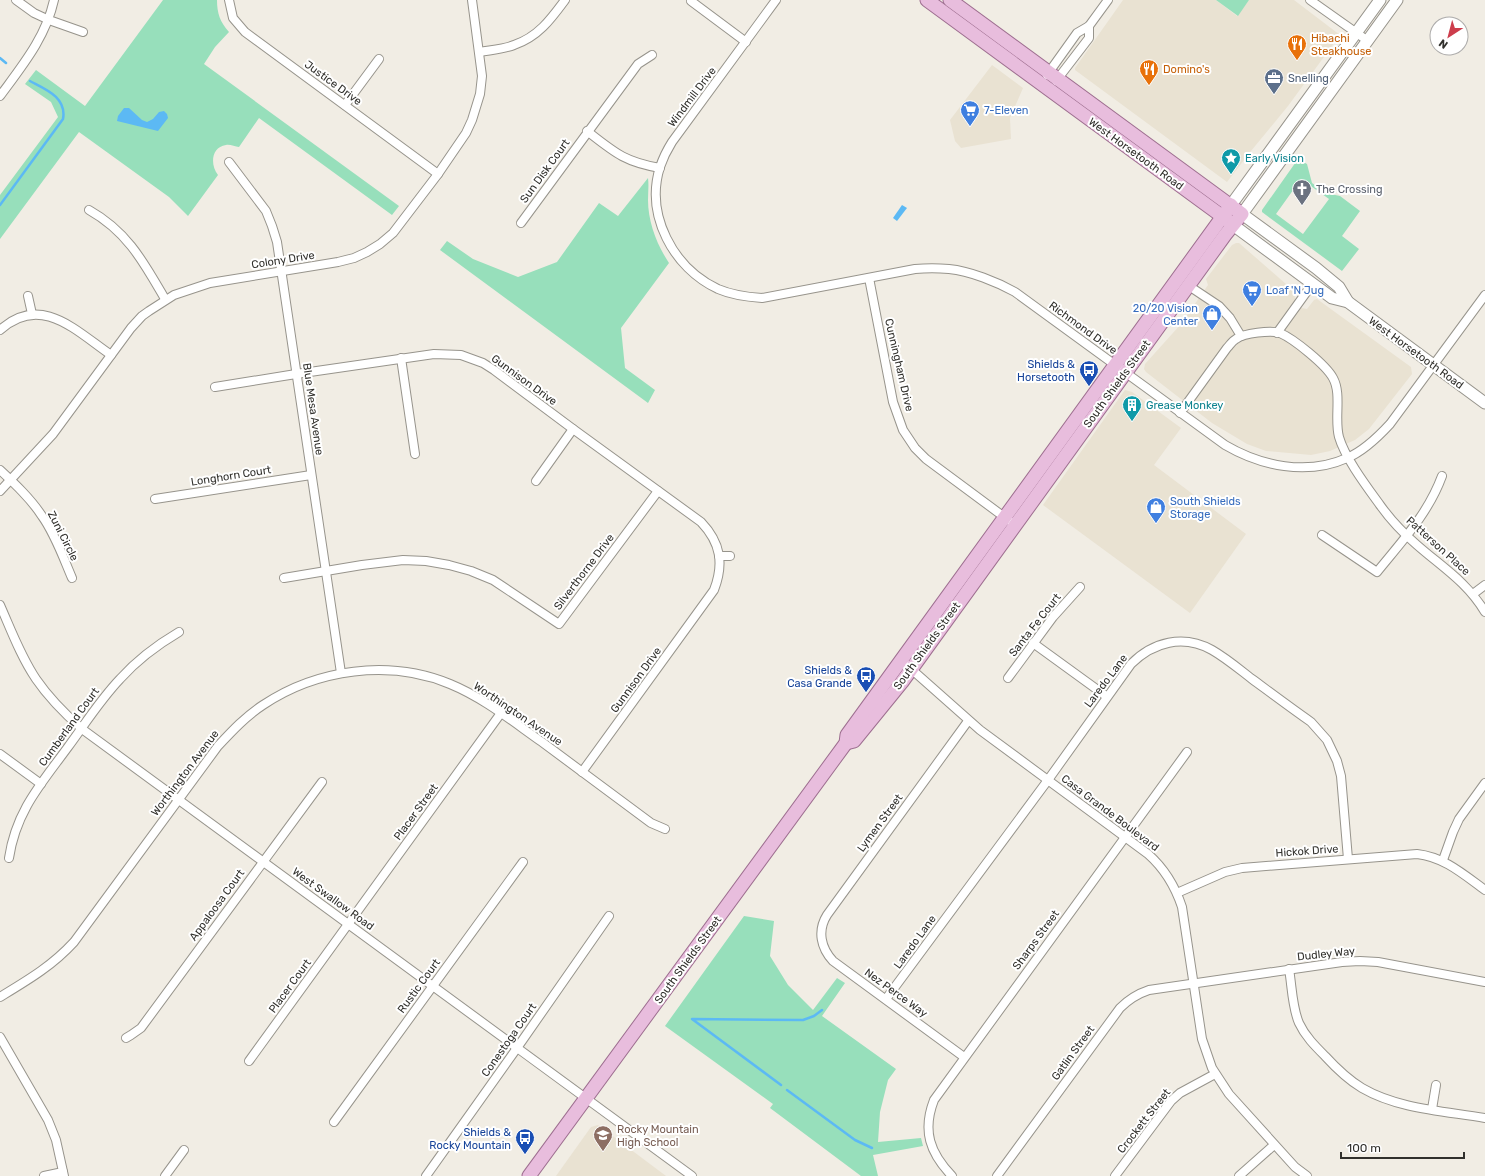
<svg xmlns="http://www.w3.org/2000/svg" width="1485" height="1176" viewBox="0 0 1485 1176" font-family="Rubik,sans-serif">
<rect width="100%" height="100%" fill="#f1ede4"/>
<g fill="#e9e2d2">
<path d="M1123,0H1216L1237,16L1249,0H1294L1340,35L1288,106L1251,151L1227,182L1075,70V68Z"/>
<path d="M992,65L1023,88L1010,118L1011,139L961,148L955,141L950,120Z"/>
<path d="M1236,243H1239L1294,291L1296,307L1307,309L1314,300L1317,299L1411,367L1412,374L1369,429L1355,440L1330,451L1311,455L1266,451L1247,444L1212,423L1146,372L1144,369L1145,364L1181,324L1208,285L1206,279L1232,245Z"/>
<path d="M1125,390L1132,392L1181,428L1154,465L1246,534L1190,613L1043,505Z"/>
<path d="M598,1125L666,1176H556L591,1127Z"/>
</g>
<g fill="#97dfbb" fill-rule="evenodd">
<path d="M163,0H217C217,13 220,22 229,32L215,47L204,64L399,206L392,215L259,118L239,147C235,147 230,144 226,145C211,147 210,165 218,175L188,216L169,197L79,132L0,239V195L58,117L51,102L25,84L36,70L85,106Z"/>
<path d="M1216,0H1249L1238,16Z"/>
<path d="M1298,159L1307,164L1312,183L1326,193L1340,196L1360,211L1342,236L1359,249L1342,271L1262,212V210ZM1301,179L1329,199L1303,234L1276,214Z"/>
<path d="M648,178C649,186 648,193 648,200C648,222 657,245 669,263L621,328L625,368L655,390L648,403L440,250L447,241L473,259L518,277L557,262L599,203L618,216Z"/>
<path d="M744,916L774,921L770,956L788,985L813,1010L837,978L845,983L822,1016L896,1069L888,1080L880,1112L878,1142L921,1138L923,1146L873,1155L878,1176H861L770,1108L773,1104L665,1026Z"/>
</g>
<g fill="#5cb9f4">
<path d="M124,108H129L142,120L147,122L153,119L159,112L164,111L167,114L168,118L158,131L117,121L118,116Z"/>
<path d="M902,205L907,208L897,221L893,218Z"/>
</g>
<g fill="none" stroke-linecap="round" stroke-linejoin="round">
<g stroke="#5cb9f4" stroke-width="2.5">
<path d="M0,58L6,63"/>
<path d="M0,205L63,119C67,97 45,89 30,81"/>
<path d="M781,1085L692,1019L803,1020L814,1016L822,1010"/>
<path d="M787,1090L855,1140L872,1148"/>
</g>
<g stroke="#97948c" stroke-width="10">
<g id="minor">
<path d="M16,0L34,13L49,20L83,32"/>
<path d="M229,0L233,18L245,32L438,174"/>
<path d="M692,0L691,1L746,42"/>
<path d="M776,0L672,142C667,150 663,158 660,167C645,215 673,268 718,289C732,295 747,297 762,298L915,269C926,268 938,268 949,269C970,271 997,282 1015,292L1225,445C1261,466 1307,476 1347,458C1364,451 1378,437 1390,424L1485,295"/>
<path d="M1310,0L1368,41"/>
<path d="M480,52C491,50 504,49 514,45C538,37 551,19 565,0"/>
<path d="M1047,75L1077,33L1089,26L1108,0"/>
<path d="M1056,81L1089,38V26"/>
<path d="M0,96C22,66 46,37 54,0"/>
<path d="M345,105L379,59"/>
<path d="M587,131C615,153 625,162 660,168"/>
<path d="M229,162L266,211L272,226L277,242L341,673"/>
<path d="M89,210C128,232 144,263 165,299"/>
<path d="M521,223L638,64L652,55"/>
<path d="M869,278L893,402L903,430L915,448L926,459L1015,525"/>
<path d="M1189,286L1219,306L1230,318L1241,336"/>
<path d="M28,296L32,314"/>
<path d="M0,330C41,293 76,331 111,355"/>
<path d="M1277,333L1313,283"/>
<path d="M401,358L415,454"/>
<path d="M215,387L296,374L434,354L461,355L483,363L494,370L573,429L701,522C721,543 724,564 714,590L582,772"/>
<path d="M1180,413L1227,348C1230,345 1232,341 1236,339C1244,333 1271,330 1280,333C1294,339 1326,365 1333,378C1342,394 1334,419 1339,437C1345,458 1367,487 1380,505C1390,519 1403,533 1417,545C1442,567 1467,582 1485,612"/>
<path d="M0,470C15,484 31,499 42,516C55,534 63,557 72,578"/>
<path d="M536,481L573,429"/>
<path d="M0,491L53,434L131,328L142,316L149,311L174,295L210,283L338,262L354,258L367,252L380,244L393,233L438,174L466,133L472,120L480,94L482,76L472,0"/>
<path d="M155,499L311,475"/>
<path d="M1322,535L1377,572C1402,541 1428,514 1442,476"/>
<path d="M719,556H730"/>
<path d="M284,578L362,565L403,560L426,561L449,565L471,571L493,580L559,624L658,491"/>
<path d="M1473,594L1485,585"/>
<path d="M0,605C11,630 21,657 36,679C49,698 65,714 82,729L692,1176"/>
<path d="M1033,643L1106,696"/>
<path d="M901,660L980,730L1148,854C1165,869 1175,886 1182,907L1202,1039L1212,1068L1229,1094L1295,1167L1307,1176"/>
<path d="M1008,678L1053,617L1080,587"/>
<path d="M0,754L41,784"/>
<path d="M9,858C16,811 41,784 68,747C85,724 100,700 120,679C137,660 157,645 179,632"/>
<path d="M1443,860L1453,832L1459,819L1485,783"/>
<path d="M1177,893L1225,872L1242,868L1417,854C1444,857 1463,874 1485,890"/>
<path d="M1289,969C1292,986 1292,1007 1299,1023C1305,1036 1315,1046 1325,1056C1336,1068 1347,1079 1362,1088C1398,1109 1444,1111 1485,1118"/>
<path d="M0,997C28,980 52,966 74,942L218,746C232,731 246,716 263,705C317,669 389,659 450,684C484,698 512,721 542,742C578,769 615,796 651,823L665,829"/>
<path d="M886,999L1048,780L1131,664C1153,642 1183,634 1212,650C1226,658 1239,669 1252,679C1271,693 1291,708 1311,722L1327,740L1337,761L1341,776L1348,859"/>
<path d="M0,1037L48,1120L56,1140L64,1176"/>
<path d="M126,1038L131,1035L141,1028L322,782"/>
<path d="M964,1057L833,961C821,948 817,931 827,915L968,721"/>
<path d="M249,1061L501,713"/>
<path d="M1432,1109L1436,1085"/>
<path d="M334,1122L523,862"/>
<path d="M44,1176L63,1172"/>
<path d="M165,1176L184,1150"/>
<path d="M426,1176L517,1048L609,916"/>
<path d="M952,1176C930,1153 922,1131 934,1100L1187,752"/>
<path d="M997,1176L1120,1008C1129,999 1137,994 1149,990L1342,962L1360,961L1378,962L1485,982"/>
<path d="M1115,1176L1171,1101L1180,1093L1215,1074"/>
<path d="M1239,1176L1274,1145"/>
</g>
</g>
<g stroke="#97948c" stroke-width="13">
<g id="secondary">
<path d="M1231,205L1380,0"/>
<path d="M1233,225L1332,298L1348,302L1485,403"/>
<path d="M1348,302L1339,287L1316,268L1242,214L1397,0"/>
</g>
</g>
<g stroke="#9e6f90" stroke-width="15">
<g id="primary">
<path d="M927,0L1230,222"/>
<path d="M846,743L854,741L902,682L1225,235L1242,214L950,0"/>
<path d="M529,1176L846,743L847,735L1231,205"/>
</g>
</g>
<use href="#minor" stroke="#fff" stroke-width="8"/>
<use href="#secondary" stroke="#fff" stroke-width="11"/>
<use href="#primary" stroke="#e8bddd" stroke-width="13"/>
</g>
<defs>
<g id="restaurant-pin" transform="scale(1)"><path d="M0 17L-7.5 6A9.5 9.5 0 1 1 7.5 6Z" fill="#e8710a" stroke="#fff"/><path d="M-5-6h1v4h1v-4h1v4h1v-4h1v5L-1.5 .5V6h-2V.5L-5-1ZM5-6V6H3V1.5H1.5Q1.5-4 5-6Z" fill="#fff"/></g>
<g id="office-pin" transform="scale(1)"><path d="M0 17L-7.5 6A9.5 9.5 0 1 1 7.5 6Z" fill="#5c6f8a" stroke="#fff"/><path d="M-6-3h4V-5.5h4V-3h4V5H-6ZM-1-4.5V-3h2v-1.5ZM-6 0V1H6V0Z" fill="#fff"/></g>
<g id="supermarket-pin" transform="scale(1)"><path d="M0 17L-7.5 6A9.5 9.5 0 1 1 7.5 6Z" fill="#3f7fe0" stroke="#fff"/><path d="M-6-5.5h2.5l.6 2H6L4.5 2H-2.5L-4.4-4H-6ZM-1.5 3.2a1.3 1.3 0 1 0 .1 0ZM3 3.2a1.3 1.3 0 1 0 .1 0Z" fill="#fff"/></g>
<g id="sight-pin" transform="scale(1)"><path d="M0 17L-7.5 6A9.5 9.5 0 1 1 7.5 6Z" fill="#0f9aa8" stroke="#fff"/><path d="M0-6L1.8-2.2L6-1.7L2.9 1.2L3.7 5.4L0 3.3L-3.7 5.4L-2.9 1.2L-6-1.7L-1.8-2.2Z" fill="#fff"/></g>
<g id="church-pin" transform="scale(1)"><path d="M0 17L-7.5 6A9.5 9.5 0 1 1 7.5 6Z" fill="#6b7280" stroke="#fff"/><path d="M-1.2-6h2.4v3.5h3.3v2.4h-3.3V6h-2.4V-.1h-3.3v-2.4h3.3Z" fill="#fff"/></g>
<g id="shop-pin" transform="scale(1)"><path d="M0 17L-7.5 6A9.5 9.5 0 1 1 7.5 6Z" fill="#3f7fe0" stroke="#fff"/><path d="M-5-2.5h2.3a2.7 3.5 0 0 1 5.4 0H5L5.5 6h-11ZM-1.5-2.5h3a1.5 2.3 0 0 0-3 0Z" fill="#fff"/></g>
<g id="bus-pin" transform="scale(1)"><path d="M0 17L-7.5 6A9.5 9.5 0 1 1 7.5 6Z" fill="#1a4fb4" stroke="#fff"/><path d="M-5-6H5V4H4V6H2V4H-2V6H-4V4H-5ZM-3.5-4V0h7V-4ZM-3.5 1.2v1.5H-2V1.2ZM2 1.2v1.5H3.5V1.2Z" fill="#fff"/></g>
<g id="building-pin" transform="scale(1)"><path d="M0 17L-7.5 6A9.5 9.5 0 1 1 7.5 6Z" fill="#0f9aa8" stroke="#fff"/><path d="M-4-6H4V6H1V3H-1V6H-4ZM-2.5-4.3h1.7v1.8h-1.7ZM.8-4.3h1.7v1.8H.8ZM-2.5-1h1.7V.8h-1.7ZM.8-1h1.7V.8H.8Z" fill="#fff"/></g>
<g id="school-pin" transform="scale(1)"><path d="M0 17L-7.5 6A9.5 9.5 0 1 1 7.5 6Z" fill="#8d6e63" stroke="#fff"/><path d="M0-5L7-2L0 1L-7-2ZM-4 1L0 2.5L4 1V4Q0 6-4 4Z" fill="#fff"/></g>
</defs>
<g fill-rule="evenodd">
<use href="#restaurant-pin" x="1297" y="44"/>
<use href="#restaurant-pin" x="1149" y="69"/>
<use href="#office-pin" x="1274" y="78"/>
<use href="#supermarket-pin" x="970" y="110"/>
<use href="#sight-pin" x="1231" y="158"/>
<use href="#church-pin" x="1302" y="189"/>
<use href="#supermarket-pin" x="1252" y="290"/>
<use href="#shop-pin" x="1212" y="314"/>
<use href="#bus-pin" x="1089" y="370"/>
<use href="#building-pin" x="1132" y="405"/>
<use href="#shop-pin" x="1156" y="507"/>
<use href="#bus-pin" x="866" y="676"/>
<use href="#school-pin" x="603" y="1135"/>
<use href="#bus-pin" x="525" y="1138"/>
</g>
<g text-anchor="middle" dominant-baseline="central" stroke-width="4" stroke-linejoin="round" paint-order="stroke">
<g font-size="11" fill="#c56008" stroke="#fff" text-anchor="start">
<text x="1311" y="38">Hibachi<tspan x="1311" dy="13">Steakhouse</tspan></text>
<text x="1163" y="69">Domino's</text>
</g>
<g font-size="11" fill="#4e5e75" stroke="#fff" text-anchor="start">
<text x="1288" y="78">Snelling</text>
</g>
<g font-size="11" fill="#31302c" stroke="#fff">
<text transform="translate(333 83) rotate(36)">Justice Drive</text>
<text transform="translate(692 97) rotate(-53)">Windmill Drive</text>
<text transform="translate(1136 154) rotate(36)">West Horsetooth Road</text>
<text transform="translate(545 171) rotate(-54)">Sun Disk Court</text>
<text transform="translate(283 260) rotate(-9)">Colony Drive</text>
<text transform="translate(1083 328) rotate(36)">Richmond Drive</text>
<text transform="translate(1416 353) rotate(36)">West Horsetooth Road</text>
<text transform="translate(899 365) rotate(77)">Cunningham Drive</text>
<text transform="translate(524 380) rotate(36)">Gunnison Drive</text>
<text transform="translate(1117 384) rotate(-54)">South Shields Street</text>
<text transform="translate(313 409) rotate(82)">Blue Mesa Avenue</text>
<text transform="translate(231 476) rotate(-9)">Longhorn Court</text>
<text transform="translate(63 536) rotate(63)">Zuni Circle</text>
<text transform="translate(1438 546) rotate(42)">Patterson Place</text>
<text transform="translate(584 572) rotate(-53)">Silverthorne Drive</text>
<text transform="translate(1035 625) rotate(-52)">Santa Fe Court</text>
<text transform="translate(927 646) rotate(-54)">South Shields Street</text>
<text transform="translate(636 680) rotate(-54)">Gunnison Drive</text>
<text transform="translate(1106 681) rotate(-53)">Laredo Lane</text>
<text transform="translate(518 714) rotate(34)">Worthington Avenue</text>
<text transform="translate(69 727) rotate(-54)">Cumberland Court</text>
<text transform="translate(185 773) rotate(-53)">Worthington Avenue</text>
<text transform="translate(416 812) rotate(-54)">Placer Street</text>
<text transform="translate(1110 813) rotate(37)">Casa Grande Boulevard</text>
<text transform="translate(880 823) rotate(-54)">Lymen Street</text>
<text transform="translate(1307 851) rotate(-4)">Hickok Drive</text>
<text transform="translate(333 899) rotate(36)">West Swallow Road</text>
<text transform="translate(217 905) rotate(-54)">Appaloosa Court</text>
<text transform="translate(1036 940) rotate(-54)">Sharps Street</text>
<text transform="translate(915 942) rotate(-54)">Laredo Lane</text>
<text transform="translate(1326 954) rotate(-6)">Dudley Way</text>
<text transform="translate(688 960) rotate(-54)">South Shields Street</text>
<text transform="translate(290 986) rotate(-54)">Placer Court</text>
<text transform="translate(419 986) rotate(-54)">Rustic Court</text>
<text transform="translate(896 993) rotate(36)">Nez Perce Way</text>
<text transform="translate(509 1040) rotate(-55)">Conestoga Court</text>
<text transform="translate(1073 1053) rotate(-54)">Gatlin Street</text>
<text transform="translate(1144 1121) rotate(-52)">Crockett Street</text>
</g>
<g font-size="11" fill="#366cbe" stroke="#fff" text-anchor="start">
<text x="984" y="110">7-Eleven</text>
<text x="1266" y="290">Loaf 'N Jug</text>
<text x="1198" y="308" text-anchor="end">20/20 Vision<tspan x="1198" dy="13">Center</tspan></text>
<text x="1170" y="501">South Shields<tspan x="1170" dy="13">Storage</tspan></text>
</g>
<g font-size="11" fill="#0d838f" stroke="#fff" text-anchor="start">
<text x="1245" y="158">Early Vision</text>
<text x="1146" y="405">Grease Monkey</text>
</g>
<g font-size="11" fill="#5b616d" stroke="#fff" text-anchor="start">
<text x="1316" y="189">The Crossing</text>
</g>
<g font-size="11" fill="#164399" stroke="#fff" text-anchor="end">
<text x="1075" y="364">Shields &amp;<tspan x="1075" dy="13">Horsetooth</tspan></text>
<text x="852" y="670">Shields &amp;<tspan x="852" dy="13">Casa Grande</tspan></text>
<text x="511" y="1132">Shields &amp;<tspan x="511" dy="13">Rocky Mountain</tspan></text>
</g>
<g font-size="11" fill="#785e54" stroke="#fff" text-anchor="start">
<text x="617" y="1129">Rocky Mountain<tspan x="617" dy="13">High School</tspan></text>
</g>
</g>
<g transform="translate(1449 36) rotate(216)"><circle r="19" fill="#ffffff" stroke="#adacab"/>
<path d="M0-3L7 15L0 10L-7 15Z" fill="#cd3d4c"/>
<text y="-6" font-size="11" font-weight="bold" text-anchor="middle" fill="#31302c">N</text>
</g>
<path d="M1341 1152v6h123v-6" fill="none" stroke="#31302c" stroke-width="2"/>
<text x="1347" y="1152" font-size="12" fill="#31302c" stroke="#ffffff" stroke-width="3" paint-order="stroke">100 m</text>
</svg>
